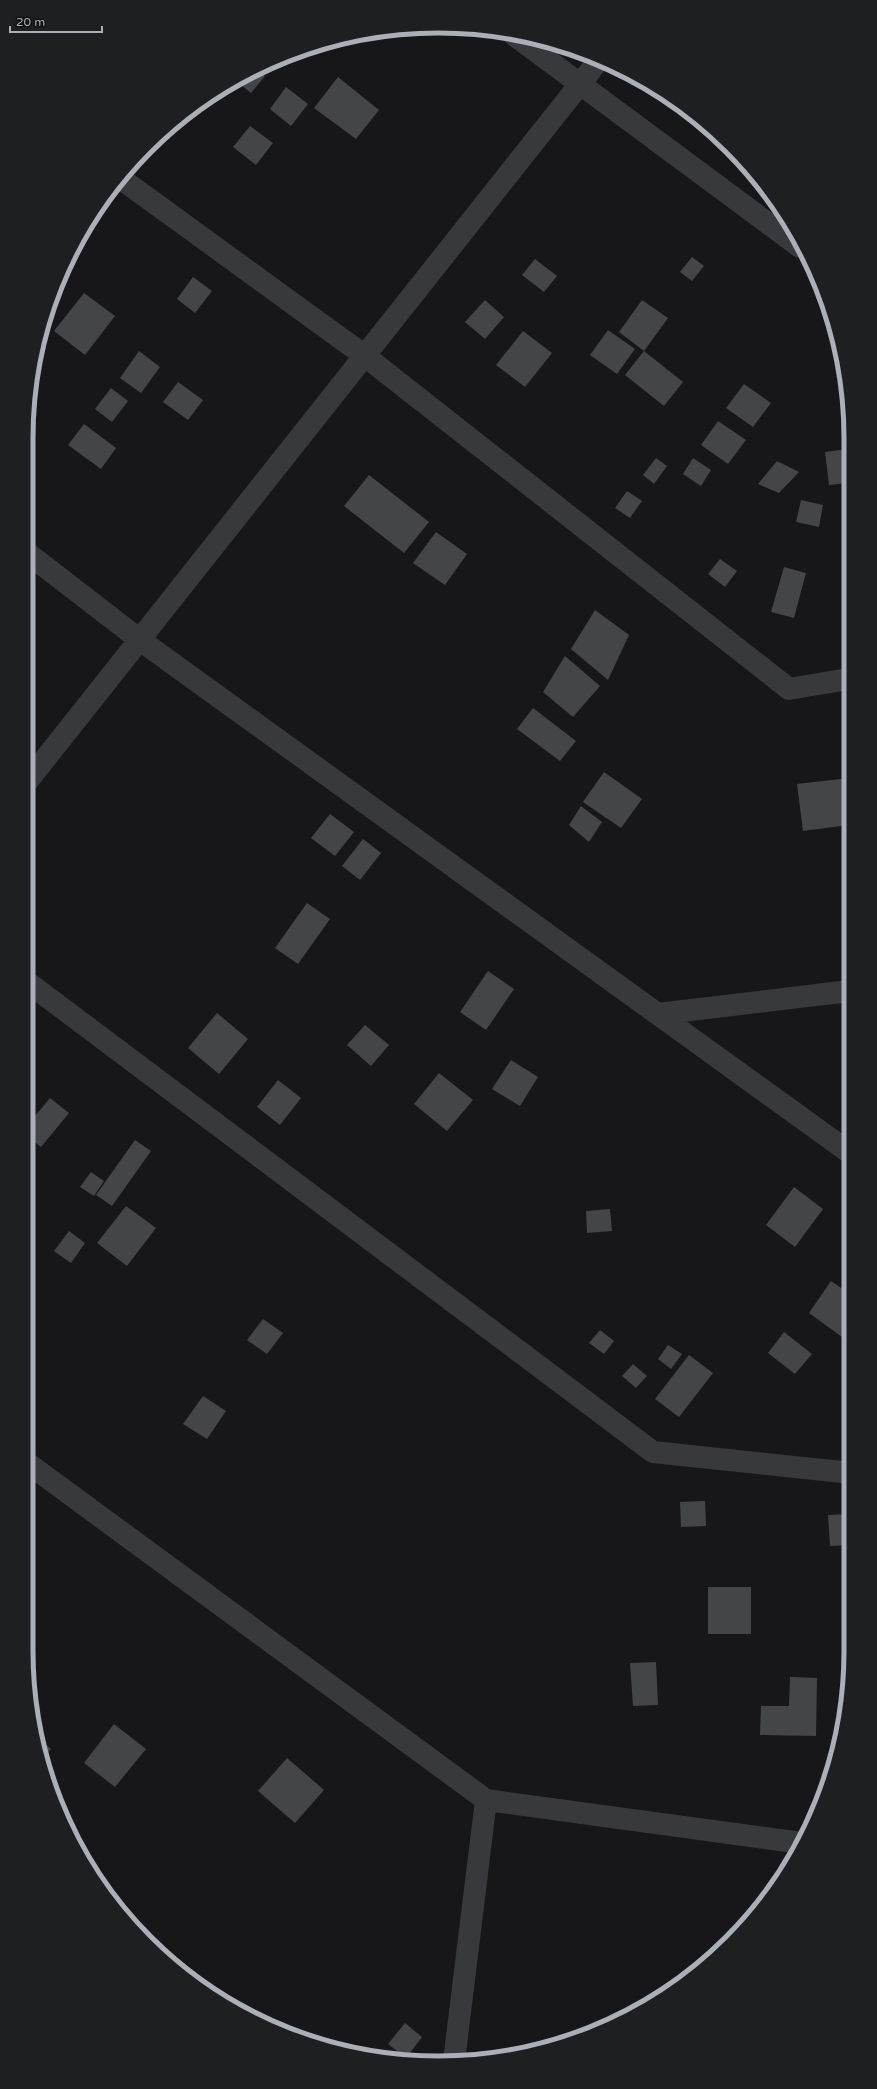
<svg xmlns="http://www.w3.org/2000/svg" width="877" height="2089" viewBox="0 0 877 2089" font-family="'Varela Round',sans-serif">
<rect width="100%" height="100%" fill="#171719"/>
<g fill="#444549">
<path d="M255,69L265,76L251,93L236,81Z"/>
<path d="M338,77L379,110L356,139L314,108Z"/>
<path d="M286,87L308,104L291,126L270,109Z"/>
<path d="M250,126L273,143L256,165L233,147Z"/>
<path d="M692,257L704,266L692,281L680,272Z"/>
<path d="M535,259L557,276L544,292L522,275Z"/>
<path d="M193,277L212,291L195,313L177,299Z"/>
<path d="M84,293L115,316L85,355L54,331Z"/>
<path d="M485,300L504,317L485,339L465,322Z"/>
<path d="M642,300L668,318L644,351L619,332Z"/>
<path d="M608,330L635,349L617,374L590,355Z"/>
<path d="M523,331L552,353L525,387L496,365Z"/>
<path d="M139,351L160,367L141,393L120,378Z"/>
<path d="M644,351L683,382L664,406L625,375Z"/>
<path d="M178,382L203,400L188,420L163,402Z"/>
<path d="M744,384L771,403L753,427L726,408Z"/>
<path d="M111,388L128,401L112,422L95,409Z"/>
<path d="M718,421L746,440L728,464L701,445Z"/>
<path d="M84,424L116,448L101,469L68,445Z"/>
<path d="M848,449V483L829,485L825,452Z"/>
<path d="M656,458L667,466L654,484L643,475Z"/>
<path d="M693,458L711,470L701,486L683,474Z"/>
<path d="M777,461L799,472L779,493L758,484Z"/>
<path d="M369,475L429,522L404,553L344,506Z"/>
<path d="M627,491L642,501L630,518L615,508Z"/>
<path d="M801,500L823,505L819,527L796,522Z"/>
<path d="M436,532L467,554L445,585L413,563Z"/>
<path d="M720,559L737,571L725,587L708,574Z"/>
<path d="M784,567L806,573L794,618L771,612Z"/>
<path d="M595,610L629,635L608,680L571,649Z"/>
<path d="M565,656L600,686L573,717L543,692Z"/>
<path d="M533,708L576,741L560,761L517,729Z"/>
<path d="M604,772L642,799L621,828L583,802Z"/>
<path d="M849,778V825L803,831L797,784Z"/>
<path d="M581,806L602,822L589,842L569,825Z"/>
<path d="M330,814L354,832L335,856L311,838Z"/>
<path d="M363,839L381,853L360,880L342,866Z"/>
<path d="M307,903L330,919L298,964L275,948Z"/>
<path d="M488,971L514,989L486,1030L460,1012Z"/>
<path d="M217,1013L248,1039L219,1074L188,1048Z"/>
<path d="M365,1025L389,1045L371,1066L347,1045Z"/>
<path d="M511,1060L538,1077L520,1106L492,1089Z"/>
<path d="M439,1073L473,1100L447,1131L414,1104Z"/>
<path d="M278,1080L301,1098L280,1125L257,1107Z"/>
<path d="M50,1098L69,1113L41,1147L26,1135V1127Z"/>
<path d="M135,1140L151,1151L112,1206L96,1195Z"/>
<path d="M91,1172L104,1181L94,1196L80,1187Z"/>
<path d="M794,1187L823,1209L795,1247L766,1225Z"/>
<path d="M126,1206L156,1228L127,1266L97,1243Z"/>
<path d="M610,1209L612,1231L587,1233L586,1211Z"/>
<path d="M69,1231L85,1243L71,1263L54,1251Z"/>
<path d="M831,1281L850,1294V1325L842,1337L809,1313Z"/>
<path d="M263,1319L283,1333L267,1354L247,1340Z"/>
<path d="M600,1330L614,1341L604,1354L589,1343Z"/>
<path d="M784,1332L812,1354L795,1374L768,1353Z"/>
<path d="M668,1345L682,1354L671,1369L658,1359Z"/>
<path d="M689,1355L713,1373L679,1417L655,1399Z"/>
<path d="M633,1364L647,1376L636,1388L622,1376Z"/>
<path d="M203,1396L226,1411L207,1439L183,1424Z"/>
<path d="M705,1501L706,1526L681,1527L680,1502Z"/>
<path d="M851,1514V1545L830,1546L828,1515Z"/>
<rect x="708" y="1587" width="43" height="47"/>
<path d="M656,1662L658,1705L633,1706L630,1663Z"/>
<path d="M790,1677L817,1678L816,1736L760,1735L761,1706H789Z"/>
<path d="M114,1724L146,1749L115,1787L84,1763Z"/>
<path d="M35,1736L51,1749L42,1760Z"/>
<path d="M287,1758L324,1790L295,1823L258,1791Z"/>
<path d="M260,2012L290,2033L289,2034L256,2018Z"/>
<path d="M405,2023L422,2037L406,2058L388,2044Z"/>
</g>
<g fill="none" stroke-linecap="round" stroke-linejoin="round">
<g stroke="#38393d" stroke-width="22">
<path d="M514,35L800,247"/>
<path d="M120,178L365,356L789,689L848,679"/>
<path d="M26,552L140,640L850,1153"/>
<path d="M26,783L599,60"/>
<path d="M26,981L653,1452L851,1473"/>
<path d="M658,1014L849,991"/>
<path d="M26,1462L486,1800L802,1843"/>
<path d="M454,2061L486,1800"/>
</g>
</g>
<path d="M0 0H877V2089H0ZM438 33H439A405 405 0 0 1 844 438V1651A405 405 0 0 1 439 2056H438A405 405 0 0 1 33 1651V438A405 405 0 0 1 438 33Z" fill="#1e1f21" fill-rule="evenodd"/>
<path fill="none" stroke="#aaafb8" stroke-width="5" d="M438 33H439A405 405 0 0 1 844 438V1651A405 405 0 0 1 439 2056H438A405 405 0 0 1 33 1651V438A405 405 0 0 1 438 33Z"/>
<path d="M10 26v6h92v-6" fill="none" stroke="#aaafb8" stroke-width="2"/>
<text x="16" y="26" font-size="12" fill="#aaafb8" stroke="#121214" stroke-width="3" paint-order="stroke">20 m</text>
</svg>
